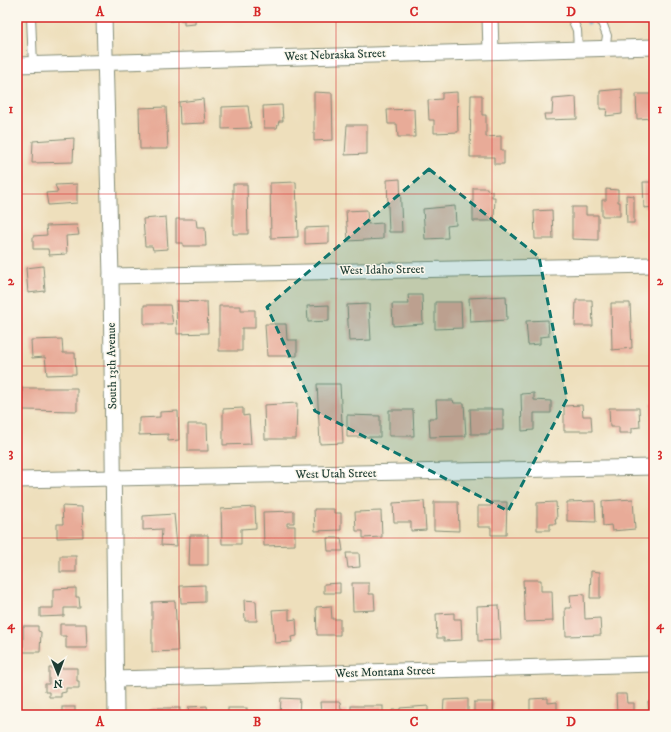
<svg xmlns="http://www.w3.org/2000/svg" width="671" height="732" viewBox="0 0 671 732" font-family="'IM FELL DW Pica',serif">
<rect width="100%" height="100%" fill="#fbf7ec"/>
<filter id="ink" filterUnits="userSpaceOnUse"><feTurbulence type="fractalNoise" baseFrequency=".025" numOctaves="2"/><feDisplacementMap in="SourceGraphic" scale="8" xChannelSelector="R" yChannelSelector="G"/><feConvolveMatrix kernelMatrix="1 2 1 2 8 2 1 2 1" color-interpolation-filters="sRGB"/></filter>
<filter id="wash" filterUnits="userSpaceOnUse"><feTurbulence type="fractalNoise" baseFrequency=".012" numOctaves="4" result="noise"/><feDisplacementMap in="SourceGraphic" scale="16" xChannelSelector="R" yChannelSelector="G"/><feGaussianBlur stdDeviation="0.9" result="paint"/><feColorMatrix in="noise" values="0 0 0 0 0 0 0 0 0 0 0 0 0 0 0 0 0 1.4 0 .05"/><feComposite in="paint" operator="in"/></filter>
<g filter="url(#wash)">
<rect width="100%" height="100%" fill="#eedfbc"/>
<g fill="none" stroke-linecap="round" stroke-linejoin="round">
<g stroke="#4eaacc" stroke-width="4">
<path d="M584,17L589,23"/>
<path d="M652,72L654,73"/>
</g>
</g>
<g id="blocks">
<g fill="#e8ab98">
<path d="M170,17H201L202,20H195V24L184,25V20L170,21Z"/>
<rect x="236" y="17" width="13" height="3"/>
<rect x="272" y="17" width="13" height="2"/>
<rect x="306" y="17" width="25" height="2"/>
<path d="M622,89V114L606,116L607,109H600V91Z"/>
<path d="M314,92L332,93L333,140L314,141Z"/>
<path d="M457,92L458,132L434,133V120H429L428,100L442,99V93Z"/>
<path d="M636,94H654V118L637,119Z"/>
<path d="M471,95H482V115H486V137L501,136V150H504V164H494V157H470Z"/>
<path d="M576,97L577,119L545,120L544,114H552L553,99Z"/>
<path d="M203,99L205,123L180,124L179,102Z"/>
<path d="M282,105L283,121H279L277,128H264L263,106Z"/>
<path d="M248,106L251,128L222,129V107Z"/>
<path d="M166,107L168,149H140L139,108Z"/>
<path d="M414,109L415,137H398L397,124H388L387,110Z"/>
<path d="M347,125H367V154L345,155Z"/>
<path d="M74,138L73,162L32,163L33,141Z"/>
<path d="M400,179L402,232H389L387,180Z"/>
<path d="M296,182L298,237L271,238L270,183Z"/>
<path d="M643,182H654V207L644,208Z"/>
<path d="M77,184V203L48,205L46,193L58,192L55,185Z"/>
<path d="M233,184H247L248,234H233Z"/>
<path d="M473,188H487V190L492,191V197H495L494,221H473Z"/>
<path d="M606,189L618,190V202H620V216H602V200H606Z"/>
<path d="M626,195L634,196V223H627Z"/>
<path d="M455,206L456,225L447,226L448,238L425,239L423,209Z"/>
<path d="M572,207H586V215H598V240L572,239Z"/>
<path d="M367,210L368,224L383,223V239L348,241L346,211Z"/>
<path d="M552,210L553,239H535L534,211Z"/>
<path d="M166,217L168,249L153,250L152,246H145L143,219Z"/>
<path d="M176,219H196L197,227H205L206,246H183V243H176Z"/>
<path d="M77,225L79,235L66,236L67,254L49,255L48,249H33V236L47,235L46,226Z"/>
<path d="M329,227V243L305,244V228Z"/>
<path d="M43,266L45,291L28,293L26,268Z"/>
<path d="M408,295H422L423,324L393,326L392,304H409Z"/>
<path d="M506,296L507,320L470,322L469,298Z"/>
<path d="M576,300H592L593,326H575Z"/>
<path d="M176,301L207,302L208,333L177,334Z"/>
<path d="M435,302H461L462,328L435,329Z"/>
<path d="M611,303H630L632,348L612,350Z"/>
<path d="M369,304L371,340L349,341L347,305Z"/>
<path d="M144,305H170L173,324H144Z"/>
<path d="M329,305V321L308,322L307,306Z"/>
<path d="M219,306H241V310H255V328H242V351H219Z"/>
<path d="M548,320L549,336L540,337V344L528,345L526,321Z"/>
<path d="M265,324H286L287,340H297V356H267Z"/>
<path d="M62,339L63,353H75L76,374L47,375L45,357L32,358L31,340Z"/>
<path d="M317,384H340L343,443L320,444Z"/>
<path d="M22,388H77V411L23,410Z"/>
<path d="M534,393V400L551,401V413H534V430L522,431L521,394Z"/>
<path d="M436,400H453L454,403H464L466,436L430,437L429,418H437Z"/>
<path d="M297,403L296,439H265L264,405Z"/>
<path d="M651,403H654V433H653Z"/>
<path d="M582,405L583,416H591L592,431H564V406Z"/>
<path d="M243,408V416L249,415L251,444L223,445V409Z"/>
<path d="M609,408H639L640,427L632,428V433H619V427H610Z"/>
<path d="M470,409H503V430H490V434H471Z"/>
<path d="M389,410H413L414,436H389Z"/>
<path d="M178,411L179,440L168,441V434L139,435V418L160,417V412Z"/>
<path d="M347,415L380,416V437H347Z"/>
<path d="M188,424H207L208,451H188Z"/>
<path d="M633,499L635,529L612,531L611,525L603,526L602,501Z"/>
<path d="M424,501L426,530L411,531V522H394L393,503Z"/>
<path d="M595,501L596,522L567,521V502Z"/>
<path d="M434,502H458L459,531L434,530Z"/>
<path d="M491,502H507L506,535H491V527H478V506H491Z"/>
<path d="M556,502L557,519H555L556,524H550V530H537V503Z"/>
<path d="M62,506L82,507L83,537L57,538V524H63Z"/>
<path d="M255,507L256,528L241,529V544H222L221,509Z"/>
<path d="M314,509H334V513H341V530L315,531Z"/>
<path d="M294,511V523H287V526H295V545L264,546L263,512Z"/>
<path d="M381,511L382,537L363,538V531H356L355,512Z"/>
<path d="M174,514L177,546L161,545L162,529L143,530V516Z"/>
<path d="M190,535H208V565H189Z"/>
<path d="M327,538H341L343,551H328Z"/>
<path d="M346,553H359L360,567L348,568Z"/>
<rect x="60" y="556" width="16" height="16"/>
<path d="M591,571L600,572V598H590Z"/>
<path d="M523,580H541V591H552L553,621L525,622Z"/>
<path d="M340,583V593H324V584Z"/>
<path d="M352,583H369V594H374L375,610L353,611Z"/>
<path d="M205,585V602L181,603L180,586Z"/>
<path d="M76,588V597H79L80,608H64V616L40,617V608H53V589Z"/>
<path d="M584,594L585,619L600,618L601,635L566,636L565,608H571L570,595Z"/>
<path d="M244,600L256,601L257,621H245Z"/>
<path d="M175,601L178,651L152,652V602Z"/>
<path d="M499,605L501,640L478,641L477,606Z"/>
<path d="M331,606L332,619H340V635H317L316,607Z"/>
<path d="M289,609V620L296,619L297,636L291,637L292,642L275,643L272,610Z"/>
<path d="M454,613V619H461L462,640L444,641V638H437L436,614Z"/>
<path d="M60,624H86L87,648H66V636H60Z"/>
<path d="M23,626H38V631L41,632L40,652H23Z"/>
<path d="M49,668H77V681H79V688H66V692L61,693V697H49V692H45V684H49Z"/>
<path d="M616,694H626L627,703H634V715H617Z"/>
<path d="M281,698L300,699L299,715H280Z"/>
<path d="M548,698V703L557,702V715H530V699Z"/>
<path d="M468,699V715H443L444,700Z"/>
<path d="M654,701V715H649L648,702Z"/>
<path d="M320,702H340L341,710H347V715H321Z"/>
<path d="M474,702H494L493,715H474Z"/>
<path d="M207,706L208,715H189L188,707Z"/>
<rect x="351" y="706" width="32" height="9"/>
<path d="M428,706V715H392V710H400V708Z"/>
<rect x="62" y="707" width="13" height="8"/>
<rect x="151" y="708" width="29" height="7"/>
<rect x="228" y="708" width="19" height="7"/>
</g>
</g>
</g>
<g filter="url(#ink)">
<use href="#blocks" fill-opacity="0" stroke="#868e78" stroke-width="1"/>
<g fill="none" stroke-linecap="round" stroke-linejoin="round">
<g stroke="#868e78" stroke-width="10">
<g id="lane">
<path d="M31,17L33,65"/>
<path d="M571,17L577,30L578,49"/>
<path d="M600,17L607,36L605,48"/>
</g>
</g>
<g stroke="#868e78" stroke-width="17">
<g id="street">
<path d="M104,17L111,276L116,715"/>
<path d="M490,17L491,51"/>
<path d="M17,65L654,47"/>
<path d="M111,276L654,265"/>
<path d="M17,480L654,467"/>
<path d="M115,679L654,664"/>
</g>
</g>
<use href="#lane" stroke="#fff" stroke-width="8"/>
<use href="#street" stroke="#fff" stroke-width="15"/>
</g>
</g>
<path fill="#0f766e" fill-opacity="0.2" stroke="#0f766e" stroke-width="3" stroke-dasharray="8 5" stroke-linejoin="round" d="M429,169L539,257L567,399L508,511L315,411L267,307Z"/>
<path fill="none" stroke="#d62828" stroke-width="1" stroke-opacity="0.55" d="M179,17V715M336,17V715M492,17V715M17,194H654M17,366H654M17,538H654"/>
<g text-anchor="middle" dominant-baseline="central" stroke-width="3" stroke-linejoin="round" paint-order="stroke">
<g font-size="12" fill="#1f3d34" stroke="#fbf7ec">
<text transform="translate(335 55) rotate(-2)">West Nebraska Street</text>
<text transform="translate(382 270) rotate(-1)">West Idaho Street</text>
<text transform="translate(112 366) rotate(-91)">South 13th Avenue</text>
<text transform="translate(336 474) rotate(-1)">West Utah Street</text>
<text transform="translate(385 672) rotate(-2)">West Montana Street</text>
</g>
</g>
<rect width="671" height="732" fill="none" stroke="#fbf7ec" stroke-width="44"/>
<g transform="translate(58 674) rotate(179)" stroke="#fbf7ec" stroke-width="3" paint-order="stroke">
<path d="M0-3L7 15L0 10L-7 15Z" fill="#1f3d34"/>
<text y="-6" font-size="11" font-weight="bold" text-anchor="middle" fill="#1f3d34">N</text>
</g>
<rect x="22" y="22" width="627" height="688" fill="none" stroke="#d62828" stroke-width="1.5"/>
<g font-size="13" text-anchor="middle" font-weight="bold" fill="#d62828">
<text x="100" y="16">A</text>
<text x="257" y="16">B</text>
<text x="414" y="16">C</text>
<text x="571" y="16">D</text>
<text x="11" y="113">1</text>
<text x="660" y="113">1</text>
<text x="11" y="285">2</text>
<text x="660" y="285">2</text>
<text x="11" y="457">3</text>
<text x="660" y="457">3</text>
<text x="11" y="629">4</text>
<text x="660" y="629">4</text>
<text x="100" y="726">A</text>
<text x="257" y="726">B</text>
<text x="414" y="726">C</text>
<text x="571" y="726">D</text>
</g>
</svg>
